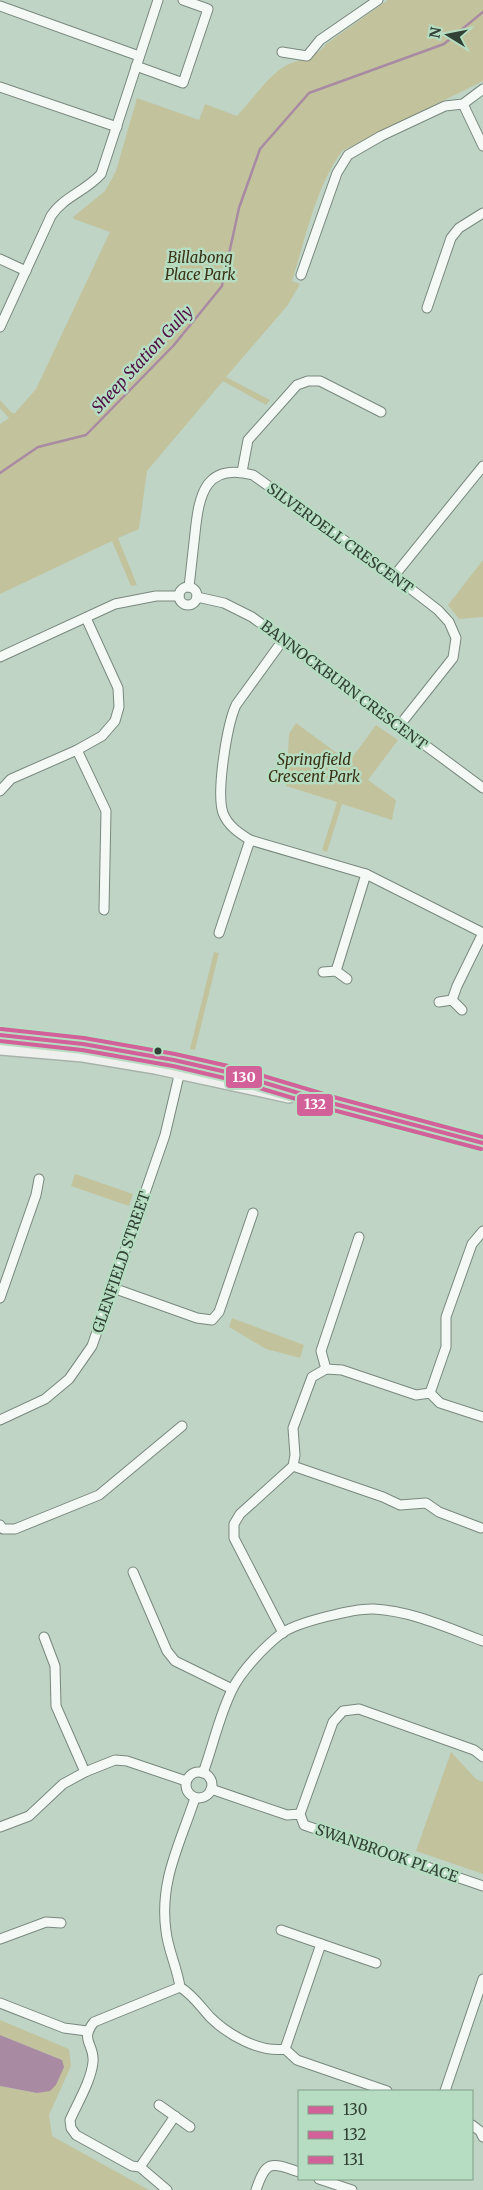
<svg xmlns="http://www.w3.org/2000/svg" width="483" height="2190" viewBox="0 0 483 2190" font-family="Merriweather,serif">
<rect width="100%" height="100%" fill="#bfd4c5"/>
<g fill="#c2c39d">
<path d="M388,0H483V81L342,151C315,189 306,237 292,281L300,284L287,306L226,377L270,400L266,405L223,381L147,471L139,529L118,538L137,585L131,586L112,541L0,594V424L9,418L0,408V400L12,413H15L36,389L110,232L74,219L73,217L105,191L116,171L137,98L199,120L205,104L237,116C251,101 264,82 279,70C294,58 314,61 326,44Z"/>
<path d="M483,560V617L459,619L448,605Z"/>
<path d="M296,723L349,762L376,725L398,740L368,780L396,800L392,820L342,804L327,852L322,850L337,802L286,786L289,734Z"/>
<path d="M214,952L219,953L195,1050L190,1049Z"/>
<path d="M75,1174L133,1194L129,1206L71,1186Z"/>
<path d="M232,1318L304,1345L300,1358L266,1349L229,1327Z"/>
<path d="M451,1752L476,1779L483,1782V1874L416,1851Z"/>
<path d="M0,2020L69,2049L71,2066L49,2115L52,2136L149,2190H0V2086L37,2093L62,2060L0,2035Z"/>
</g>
<path fill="#a88aa2" d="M0,2035L62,2060L64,2067L56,2085L50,2091L37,2093L0,2086Z"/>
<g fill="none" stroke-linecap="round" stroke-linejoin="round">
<path stroke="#a88aa2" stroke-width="2.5" d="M0,473L38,447L86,435L174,345L222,286L239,208L260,149L309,93L444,44L483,12"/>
<g stroke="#78887d" stroke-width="11">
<g id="minor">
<path d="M0,6L139,56"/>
<path d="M282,52L307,56L320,40L378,0"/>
<path d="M136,66L183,83L208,9L183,0"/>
<path d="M0,87L117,127"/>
<path d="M463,104L483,146"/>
<path d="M0,259L26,271"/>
<path d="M301,275L337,173L348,155L381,136L445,106L463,104L483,89"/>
<path d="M427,308L451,238L459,228L483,213"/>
<path d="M0,327L51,216C63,197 86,191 101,174L158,0"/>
<path d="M242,472L248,440L297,385L308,381H320L381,412"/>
<path d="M394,576L483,466"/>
<circle cx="188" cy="596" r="9"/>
<path d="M189,587C191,569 193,551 195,533C199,495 205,462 253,475L394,576L438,610L449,622L456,638L453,658L399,726"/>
<path d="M197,597L224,603L252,617L483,788"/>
<path d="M283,640L236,705C227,725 216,792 223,813C228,826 239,833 250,840L366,874L483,933"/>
<path d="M0,657L115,604L156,596H179"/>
<path d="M77,750L106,811L104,910"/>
<path d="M0,791L11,779L77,750L102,736L115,721L119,707L118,688L86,618"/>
<path d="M219,933L250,840"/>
<path d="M336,971L366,874"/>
<path d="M323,972L336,971L347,979"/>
<path d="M452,1000L457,986L483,933"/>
<path d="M439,1002L452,1000L462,1010"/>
<path d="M113,1288L197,1318L212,1320L219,1312L253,1213"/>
<path d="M0,1298L36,1195L39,1179"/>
<path d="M326,1369L321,1351L359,1237"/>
<path d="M430,1393L446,1347V1317L472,1244L483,1231"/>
<path d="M0,1420L45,1399L69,1379L92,1346L165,1135L181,1067"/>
<path d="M293,1466L383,1497L400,1505L426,1503L439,1512L481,1528"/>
<path d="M0,1525L3,1529H15L99,1495L182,1426"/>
<path d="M133,1572L167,1651L175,1661L232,1689"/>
<path d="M283,1633L234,1538V1524L240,1514L293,1466L295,1455L293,1428L312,1377L326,1369L342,1370L416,1395L430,1393L440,1403L483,1417"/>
<path d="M44,1637L55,1666L56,1706L85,1772"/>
<circle cx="199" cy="1785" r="13"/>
<path d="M203,1773C213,1746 219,1716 232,1690C241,1671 265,1646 282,1633C298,1622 355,1608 374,1609C412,1611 448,1628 483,1641"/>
<path d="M211,1789L287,1815L300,1814L304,1825L483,1886"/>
<path d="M195,1798C180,1844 159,1881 166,1931C168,1950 177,1967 180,1987C193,1995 200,2006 210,2017C228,2035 260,2053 285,2049L297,2060L387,2091"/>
<path d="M300,1814L333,1722L343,1711L359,1709L474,1750L483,1757"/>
<path d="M0,1827L29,1816L63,1784L85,1772L115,1760L127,1761L186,1781"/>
<path d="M281,1930L376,1963"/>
<path d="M0,1939L46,1922L61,1923"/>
<path d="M0,2003L64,2028L87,2031"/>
<path d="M285,2049L321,1944"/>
<path d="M445,2091L483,1979"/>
<path d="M159,2105L190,2127"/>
<path d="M472,2125L480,2131L483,2137"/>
<path d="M140,2167L175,2116"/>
<path d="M319,2179L352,2190"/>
<path d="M167,2190L140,2167L132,2166L76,2135L71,2128L70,2120C78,2102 91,2081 93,2062C95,2044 79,2041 94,2022L180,1987"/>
<path d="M256,2190C266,2160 271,2162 299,2172"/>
</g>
</g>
<g stroke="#a6b2aa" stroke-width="14">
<g id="major">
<path d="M0,1035L83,1044L174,1060L235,1074L335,1104L483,1143"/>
<path d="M0,1049L83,1056L155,1068L289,1097"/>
</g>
</g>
<use href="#minor" stroke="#f5f9f6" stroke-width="9"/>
<use href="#major" stroke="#eff0ed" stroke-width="11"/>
<g stroke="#b6ddc1" stroke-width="8">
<path id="bus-1" d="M0,1035L83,1044L174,1060L235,1074L335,1104L483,1143"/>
</g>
<g stroke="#b6ddc1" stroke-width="8">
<path id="bus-2" d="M0,1041L82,1050L173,1066L233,1080L333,1110L481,1149"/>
</g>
<g stroke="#b6ddc1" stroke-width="8">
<path id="bus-3" d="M1,1029L84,1038L175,1054L237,1068L337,1098L483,1137"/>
</g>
<use href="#bus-1" stroke="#d26099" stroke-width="4"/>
<use href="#bus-2" stroke="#d26099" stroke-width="4"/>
<use href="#bus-3" stroke="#d26099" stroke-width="4"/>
</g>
<circle fill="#314136" stroke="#b6ddc1" stroke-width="2" cx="158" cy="1051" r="4.5"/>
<g text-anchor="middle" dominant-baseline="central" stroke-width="5" stroke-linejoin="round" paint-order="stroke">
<g font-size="15" font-style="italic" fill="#3a3214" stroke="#b6ddc1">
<text x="200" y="257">Billabong<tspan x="200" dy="17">Place Park</tspan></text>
<text x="314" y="759">Springfield<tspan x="314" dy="17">Crescent Park</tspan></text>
</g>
<g font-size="15" fill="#314136" stroke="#b6ddc1">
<text transform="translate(340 538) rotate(36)">SILVERDELL CRESCENT</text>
<text transform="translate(344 685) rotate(37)">BANNOCKBURN CRESCENT</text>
<text transform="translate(121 1262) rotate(-71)">GLENFIELD STREET</text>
<text transform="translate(387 1853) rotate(19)">SWANBROOK PLACE</text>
</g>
<g font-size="16" font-style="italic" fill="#4e0d45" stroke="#b6ddc1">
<text transform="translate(142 359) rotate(-47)">Sheep Station Gully</text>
</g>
</g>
<g stroke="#b6ddc1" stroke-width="2">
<rect x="225" y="1065" width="38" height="24" rx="5" fill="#d26099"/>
<rect x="296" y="1093" width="38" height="24" rx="5" fill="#d26099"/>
</g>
<g font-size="14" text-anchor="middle" font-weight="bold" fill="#fff">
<text x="244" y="1082">130</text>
<text x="315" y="1109">132</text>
</g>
<rect x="298" y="2090" width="175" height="90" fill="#b6ddc1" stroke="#819f89"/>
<rect x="308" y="2106" width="25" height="8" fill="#d26099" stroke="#819f89"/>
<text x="343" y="2115" font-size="15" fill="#314136">130</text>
<rect x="308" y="2131" width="25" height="8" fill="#d26099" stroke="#819f89"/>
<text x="343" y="2140" font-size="15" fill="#314136">132</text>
<rect x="308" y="2156" width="25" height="8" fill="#d26099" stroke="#819f89"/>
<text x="343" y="2165" font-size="15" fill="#314136">131</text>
<g transform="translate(448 35) rotate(280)" stroke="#b6ddc1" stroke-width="4" paint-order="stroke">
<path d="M0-4L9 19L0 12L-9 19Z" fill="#314136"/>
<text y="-8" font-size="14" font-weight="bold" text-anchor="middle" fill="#314136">N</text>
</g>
</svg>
